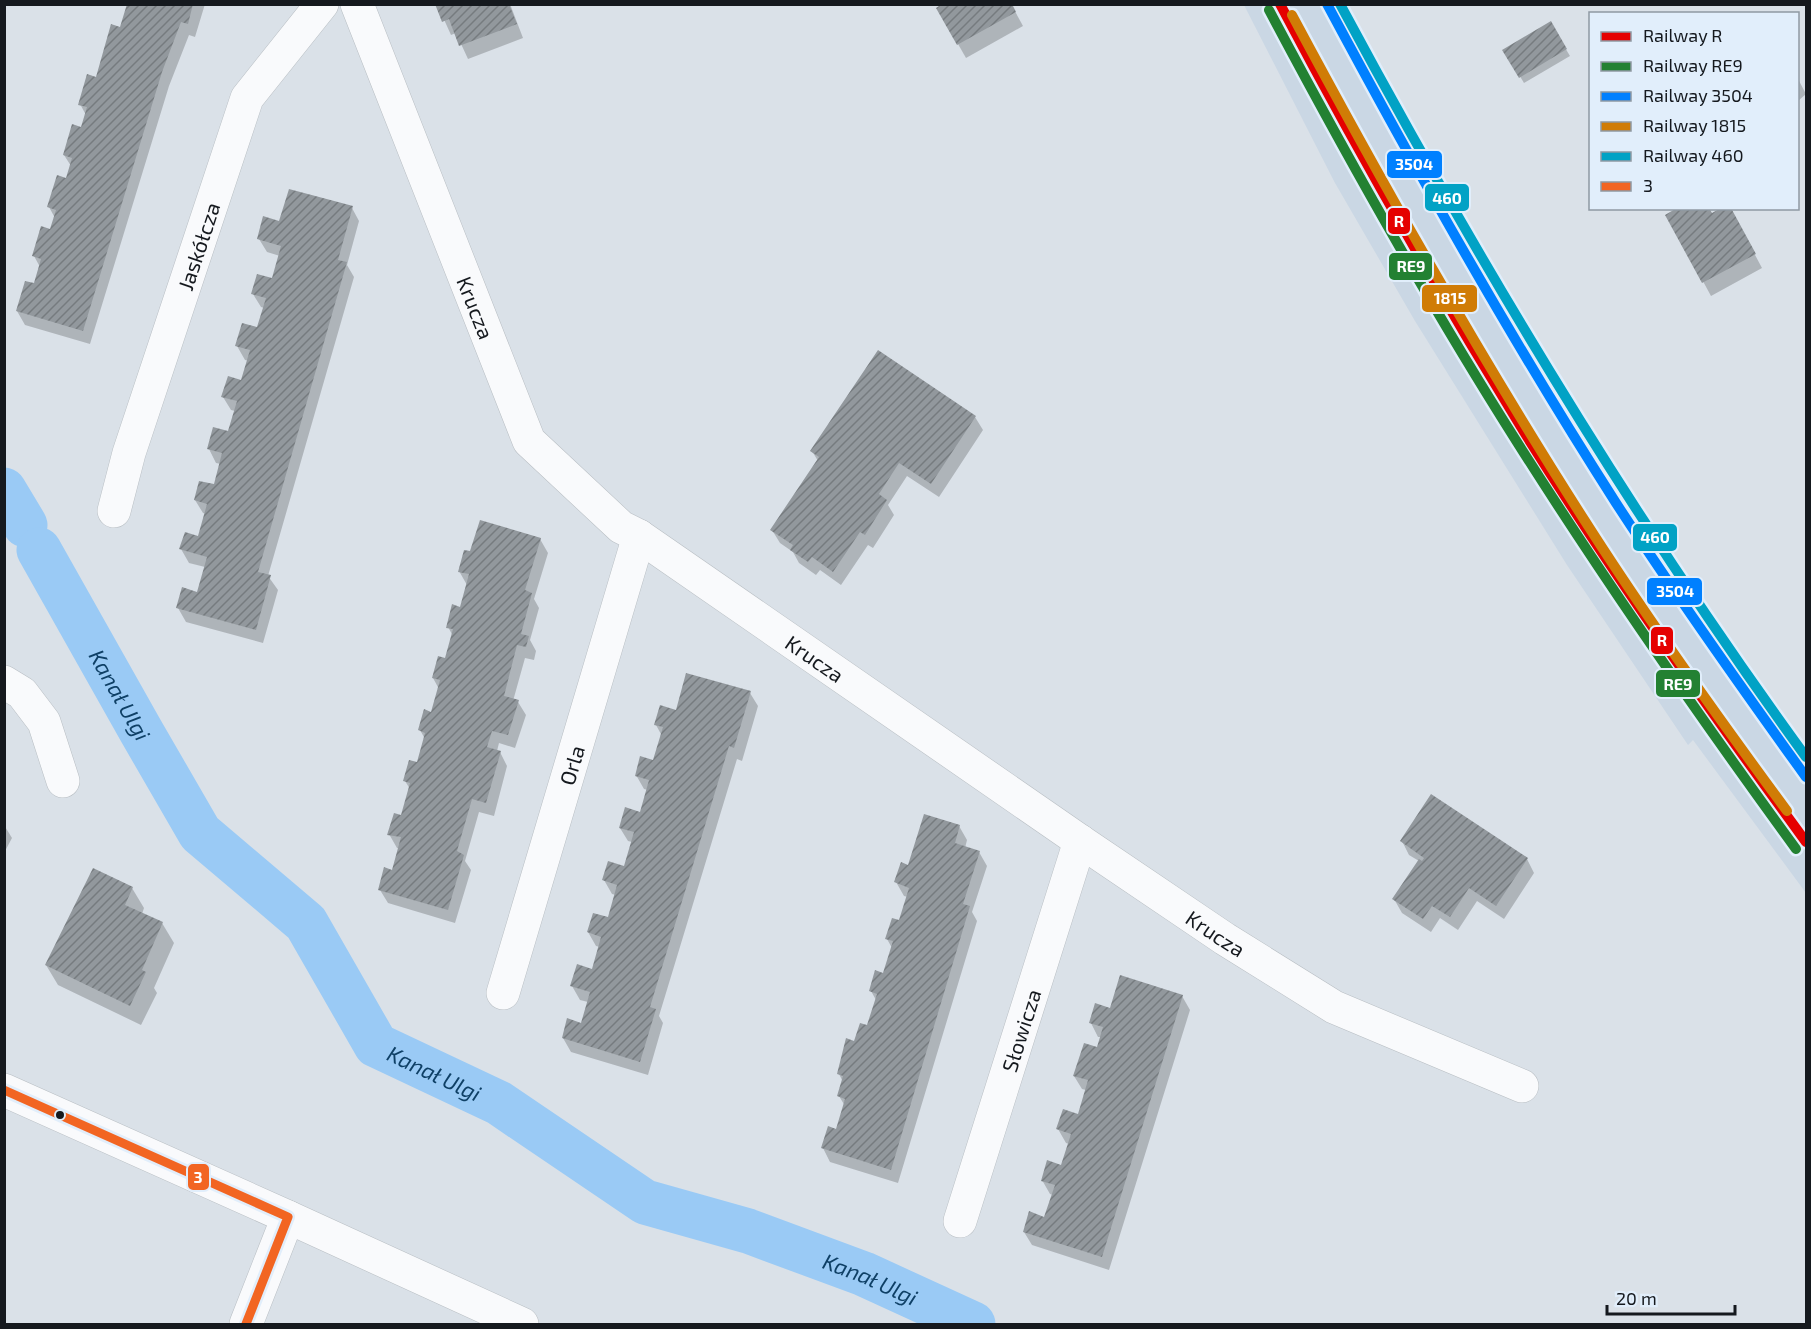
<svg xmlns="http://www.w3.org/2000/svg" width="1811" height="1329" viewBox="0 0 1811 1329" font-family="'Exo 2',sans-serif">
<defs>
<pattern id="building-hatch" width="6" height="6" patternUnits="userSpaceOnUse" patternTransform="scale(1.5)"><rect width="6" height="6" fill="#92989d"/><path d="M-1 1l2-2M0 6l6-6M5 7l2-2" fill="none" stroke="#767b7f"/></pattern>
</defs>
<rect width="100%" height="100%" fill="#dae1e8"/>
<path fill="#cad7e4" d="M1244,5H1339L1419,152L1617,485L1650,529L1665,558L1734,657L1806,755V893L1693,740L1688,745L1567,565L1415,321L1335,183Z"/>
<g fill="#0003">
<path d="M129,4H205L195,37L189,35L169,86L90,344L25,325L17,311L35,285L40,267L34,256L51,231L55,218L49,207L67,179L71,166L64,155L82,129L86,115L80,104L97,79L121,29Z"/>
<path d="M437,4H510L523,38L468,59L456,33L451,35Z"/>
<path d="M1011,4L1023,26L966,58L938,9Z"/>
<path d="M1550,23L1570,56L1524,83L1504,50Z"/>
<path d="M1798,79L1806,94L1798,101Z"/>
<path d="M352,208L359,221L347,265L354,277L268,576L278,590L263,643L186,622L178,608L198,593L205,567L189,563L181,549L199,538L206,514L203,513L195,500L216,486L221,464L216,463L209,449L229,433L235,411L231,410L223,397L242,382L249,361L245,360L237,346L258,329L264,308L261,307L253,294L273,280L280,256L267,252L259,239L280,222Z"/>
<path d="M1730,208L1762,268L1711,296L1667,215H1712Z"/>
<path d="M975,417L983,430L939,497L907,476L888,505L894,515L873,548L868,545L841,585L820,570L816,575L799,563L793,552L780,543L772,530L818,461L812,451Z"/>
<path d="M540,539L548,553L534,599L539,608L530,640L536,651L534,660L525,658L513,701L518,702L526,715L515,748L499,743L497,751L500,752L507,766L494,816L479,812L465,861L471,870L455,923L388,903L380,890L393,871L400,849L397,848L389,834L402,816L410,789L405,781L418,764L425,739L420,730L432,713L439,689L433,678L446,660L453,636L448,627L461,609L467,585L459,571L471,553Z"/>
<path d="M750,693L758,706L742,761L737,759L659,1016L663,1023L648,1075L571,1052L563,1038L582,1024L588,1002L580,1000L572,986L593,971L600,947L596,946L588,932L609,919L616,895L612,894L604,880L625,867L632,842L628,841L620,828L641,814L648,790L644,789L636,775L654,762L662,736L656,725L677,711Z"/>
<path d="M4,825L12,838L4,853Z"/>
<path d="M959,826L967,840L965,848L979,852L987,866L972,912L977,921L898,1183L830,1162L823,1148L837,1131L845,1106L839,1096L843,1082L839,1074L855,1042L868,1027L876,1000L871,991L884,975L892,948L887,939L900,922L908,897L904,896L896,882L909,867Z"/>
<path d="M1402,841L1527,859L1534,873L1504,919L1477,901L1458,930L1440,918L1431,932L1402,913L1394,899L1419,861L1409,855Z"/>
<path d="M132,888L144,908L142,914L162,923L174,943L154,988L157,993L141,1025L58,985L46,965Z"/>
<path d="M1182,996L1190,1010L1109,1270L1032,1245L1024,1232L1045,1218L1053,1195L1050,1194L1042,1180L1062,1167L1069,1144L1066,1143L1058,1129L1079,1115L1086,1090L1082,1089L1074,1076L1098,1049L1102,1037H1098L1091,1023L1111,1009Z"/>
</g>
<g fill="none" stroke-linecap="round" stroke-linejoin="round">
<g stroke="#9acaf5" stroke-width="45">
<path d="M4,490L25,525"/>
<path id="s1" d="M39,550L141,731L200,833L306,923L376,1045L499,1103L645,1202L748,1231L864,1274L973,1324"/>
</g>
</g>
<g fill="url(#building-hatch)">
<path d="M127,4H193L188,24L181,22L162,72L83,331L16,311L25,281L34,283L41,259L32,256L41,226L50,229L56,210L47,207L57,175L66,178L72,158L63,155L72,124L81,127L87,107L78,105L87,74L96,77L111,24L120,27Z"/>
<path d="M435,4H509L517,24L459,46L449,19L442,22Z"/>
<path d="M942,4H1012L1016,12L957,45L936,8Z"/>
<path d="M1551,21L1567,49L1519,78L1502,50Z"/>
<path d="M289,189L353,206L338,260L347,262L258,572L271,575L256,630L176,608L182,587L197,592L207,557L179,549L185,532L198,536L207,504L194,500L199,481L214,484L222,453L207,449L213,427L228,431L237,401L221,397L228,376L241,380L250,350L235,346L242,323L257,327L266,298L251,294L257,274L272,278L281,246L257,239L263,216L279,221Z"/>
<path d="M1677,208H1709L1712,213L1721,208H1731L1756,254L1702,283L1665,215Z"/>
<path d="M878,350L976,416L931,484L899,463L879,494L887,500L865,535L860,532L833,572L812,557L808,562L790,550L793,545L770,530L819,457L810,451Z"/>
<path d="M480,520L541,538L525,590L532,593L521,634L529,636L526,647L517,645L504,696L519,700L508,735L492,731L487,747L501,751L486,803L472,799L457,851L464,855L448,910L378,890L384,867L392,870L401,837L387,835L394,813L401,815L410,783L403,781L409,760L417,762L425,733L418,730L424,709L431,712L440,680L432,678L438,656L445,658L453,629L446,628L452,604L460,607L469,574L458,572L464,550L470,551Z"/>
<path d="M686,673L751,691L734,748L729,746L650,1007L656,1009L640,1062L562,1038L567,1018L581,1023L590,992L570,986L577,964L592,969L601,937L587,932L593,913L608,917L617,885L602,880L608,861L624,866L634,832L619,828L625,807L640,812L649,780L635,776L640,756L653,760L663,727L654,725L660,705L676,710Z"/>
<path d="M1431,794L1528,858L1496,906L1469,888L1450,917L1432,906L1423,919L1392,899L1419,859L1422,861L1424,858L1400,841Z"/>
<path d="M924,814L960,825L955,843L980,851L963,904L970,906L891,1170L821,1148L828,1126L836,1129L845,1099L837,1096L843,1076L837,1074L846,1038L854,1041L860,1023L867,1025L877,994L869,991L875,970L883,973L893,941L885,939L892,918L899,920L909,888L894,882L901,862L908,865Z"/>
<path d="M93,868L133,887L125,905L163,922L142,970L146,972L130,1006L45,965Z"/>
<path d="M1120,975L1183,995L1102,1257L1023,1232L1029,1211L1044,1217L1055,1185L1041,1181L1047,1160L1061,1165L1071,1134L1056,1129L1063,1109L1078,1114L1088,1080L1073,1076L1084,1043L1097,1047L1103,1027L1089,1023L1095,1003L1110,1008Z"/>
</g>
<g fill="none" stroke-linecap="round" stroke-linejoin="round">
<g stroke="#b8bec3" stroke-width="34">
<g id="minor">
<path id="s2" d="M357,4L529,441L621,527L639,536L1080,841L1225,939L1334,1007L1522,1086"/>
<path id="s3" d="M114,511L129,453L247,98L322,4"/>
<path d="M4,682L22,693L44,722L63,781"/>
<path id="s4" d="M503,993L639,536"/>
<path d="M4,1090L288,1217L522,1324"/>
<path id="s5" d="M960,1221L1080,841"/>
<path d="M246,1324L288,1217"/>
</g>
</g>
<use href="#minor" stroke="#f9fafc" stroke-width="33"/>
<g stroke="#e1eefb" stroke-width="14">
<path id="bus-1" d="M4,1090L288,1217L246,1324"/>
</g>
<use href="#bus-1" stroke="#f26522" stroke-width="9"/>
<g stroke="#e1eefb" stroke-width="15">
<path id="rail-1" d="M1280,4C1357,150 1438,292 1524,432C1612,573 1708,708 1806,842"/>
</g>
<g stroke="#e1eefb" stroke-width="15">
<path id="rail-2" d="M1269,10C1347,157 1428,302 1517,442C1605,581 1699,716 1796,849"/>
</g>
<g stroke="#e1eefb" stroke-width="15">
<path id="rail-3" d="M1327,4C1418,174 1512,341 1616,503C1677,597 1741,687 1806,777"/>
</g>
<g stroke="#e1eefb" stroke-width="15">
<path id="rail-4" d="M1292,15C1384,187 1480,357 1585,521C1648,620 1717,716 1787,811"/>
</g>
<g stroke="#e1eefb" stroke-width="15">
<path id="rail-5" d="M1340,4C1480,265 1632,518 1806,757"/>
</g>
<use href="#rail-1" stroke="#e50000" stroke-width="10"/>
<use href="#rail-2" stroke="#238132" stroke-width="10"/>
<use href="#rail-3" stroke="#0080ff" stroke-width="10"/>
<use href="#rail-4" stroke="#d07c06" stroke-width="10"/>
<use href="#rail-5" stroke="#01a2c5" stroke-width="10"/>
</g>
<circle fill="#15191e" stroke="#e1eefb" stroke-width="2" cx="60" cy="1115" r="5"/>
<g text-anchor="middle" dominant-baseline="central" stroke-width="6" stroke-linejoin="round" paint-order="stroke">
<g font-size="21" fill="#15191e" stroke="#e1eefb">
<text stroke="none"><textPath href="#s3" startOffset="278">Jaskółcza</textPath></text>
<text stroke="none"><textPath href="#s2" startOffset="326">Krucza</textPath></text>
<text stroke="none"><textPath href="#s2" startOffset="830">Krucza</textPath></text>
<text stroke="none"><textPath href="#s4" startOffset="238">Orla</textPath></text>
<text stroke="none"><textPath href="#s2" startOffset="1316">Krucza</textPath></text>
<text stroke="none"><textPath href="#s5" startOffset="200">Słowicza</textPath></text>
</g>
<g font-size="22" font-style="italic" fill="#0f4066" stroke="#e1eefb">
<text stroke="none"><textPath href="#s1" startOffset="166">Kanał Ulgi</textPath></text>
<text stroke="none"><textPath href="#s1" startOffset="670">Kanał Ulgi</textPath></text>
<text stroke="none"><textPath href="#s1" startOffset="1156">Kanał Ulgi</textPath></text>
</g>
</g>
<g stroke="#e1eefb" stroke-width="2">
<rect x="1386" y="150" width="57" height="29" rx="6" fill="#0080ff"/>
<rect x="1424" y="183" width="46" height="29" rx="6" fill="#01a2c5"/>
<rect x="1387" y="207" width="24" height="28" rx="6" fill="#e50000"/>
<rect x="1388" y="252" width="45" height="29" rx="6" fill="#238132"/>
<rect x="1421" y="284" width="57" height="29" rx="6" fill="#d07c06"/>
<rect x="1632" y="523" width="46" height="29" rx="6" fill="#01a2c5"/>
<rect x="1646" y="577" width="57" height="29" rx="6" fill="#0080ff"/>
<rect x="1650" y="626" width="24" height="29" rx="6" fill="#e50000"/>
<rect x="1655" y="669" width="46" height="29" rx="6" fill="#238132"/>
<rect x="187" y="1163" width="23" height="28" rx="6" fill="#f26522"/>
</g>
<g font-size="16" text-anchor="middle" font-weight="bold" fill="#fff">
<text x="1414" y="170">3504</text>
<text x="1447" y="204">460</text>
<text x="1399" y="227">R</text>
<text x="1411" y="272">RE9</text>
<text x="1450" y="304">1815</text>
<text x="1655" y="543">460</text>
<text x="1675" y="597">3504</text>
<text x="1662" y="646">R</text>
<text x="1678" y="690">RE9</text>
<text x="198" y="1183">3</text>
</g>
<rect width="1811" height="1329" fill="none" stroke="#15191e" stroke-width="12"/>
<rect x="1589" y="12" width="210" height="198" fill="#e1eefb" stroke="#8f99a3" stroke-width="1.5"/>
<rect x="1601" y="32" width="30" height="9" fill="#e50000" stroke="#8f99a3" stroke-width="1.5"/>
<text x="1643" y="42" font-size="18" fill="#15191e">Railway R</text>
<rect x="1601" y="62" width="30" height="9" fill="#238132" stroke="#8f99a3" stroke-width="1.5"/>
<text x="1643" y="72" font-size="18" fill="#15191e">Railway RE9</text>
<rect x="1601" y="92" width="30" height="9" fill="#0080ff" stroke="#8f99a3" stroke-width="1.5"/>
<text x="1643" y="102" font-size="18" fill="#15191e">Railway 3504</text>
<rect x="1601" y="122" width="30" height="9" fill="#d07c06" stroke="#8f99a3" stroke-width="1.5"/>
<text x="1643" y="132" font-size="18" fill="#15191e">Railway 1815</text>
<rect x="1601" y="152" width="30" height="9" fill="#01a2c5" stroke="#8f99a3" stroke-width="1.5"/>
<text x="1643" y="162" font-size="18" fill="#15191e">Railway 460</text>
<rect x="1601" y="182" width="30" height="9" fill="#f26522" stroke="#8f99a3" stroke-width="1.5"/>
<text x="1643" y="192" font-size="18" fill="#15191e">3</text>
<path d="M1607 1305v9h128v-9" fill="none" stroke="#15191e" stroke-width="3"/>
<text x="1616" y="1305" font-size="18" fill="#15191e" stroke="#e1eefb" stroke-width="4.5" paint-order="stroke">20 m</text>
</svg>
